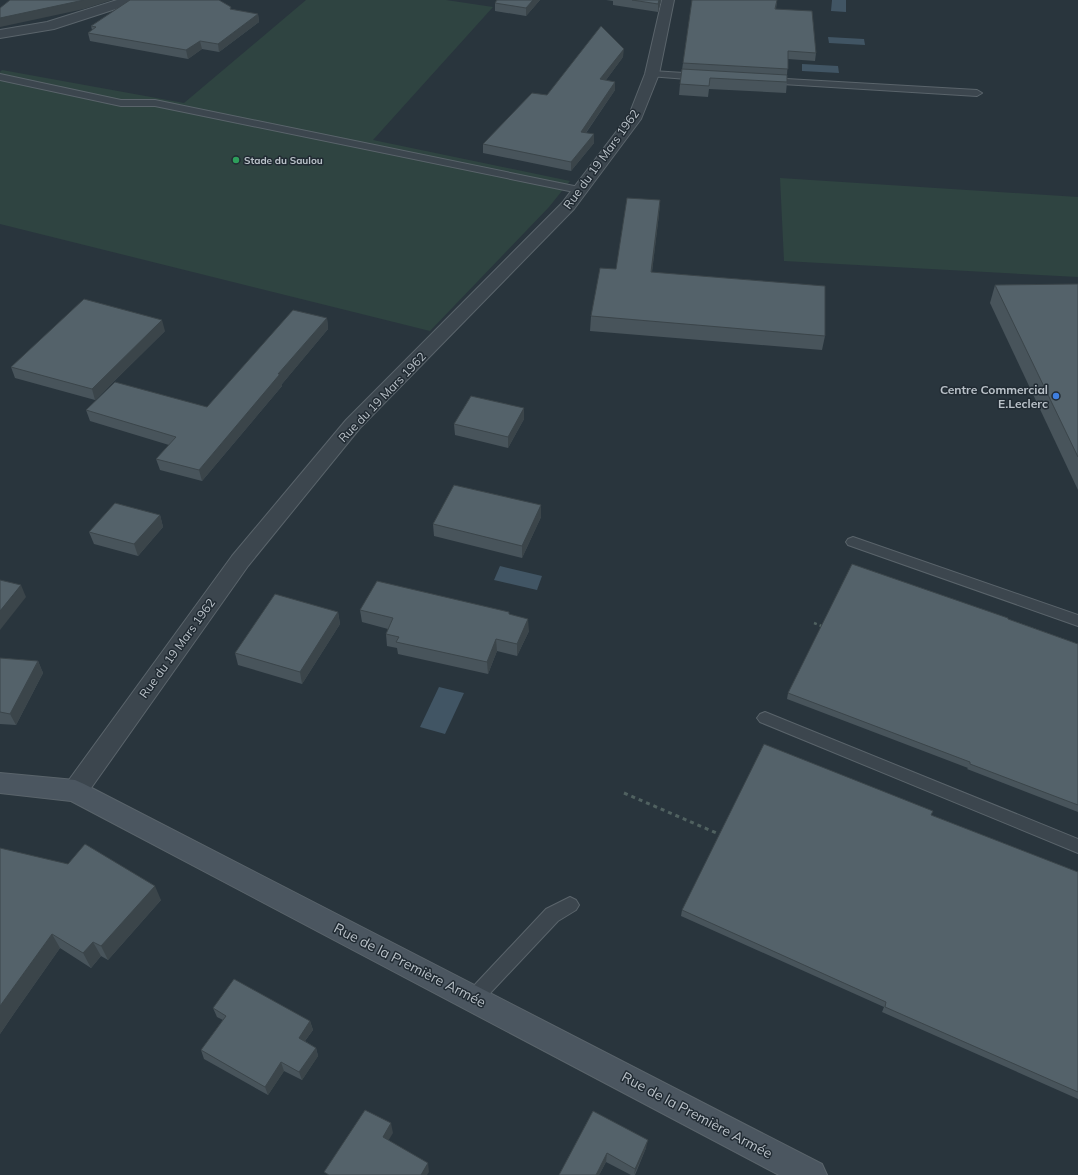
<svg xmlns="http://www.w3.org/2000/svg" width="1078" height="1175" viewBox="0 0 1078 1175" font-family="Mulish,sans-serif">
<rect width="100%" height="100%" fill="#29353d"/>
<g fill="#2f4441">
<path d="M306,0H446L493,7L373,140L570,181L549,207L430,331L0,224V72L2,70L184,103Z"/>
<path d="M780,178L1078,197V277L784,261Z"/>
</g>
<g fill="#415564">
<path d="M832,0H846V12L831,11Z"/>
<path d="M828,37L864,39L865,45L829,43Z"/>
<path d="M802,64L838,66L839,73L802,71Z"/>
<path d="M500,566L542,576L537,590L494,580Z"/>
<path d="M439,687L464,693L445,734L420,727Z"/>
</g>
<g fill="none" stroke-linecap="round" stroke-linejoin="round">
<g stroke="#5a646b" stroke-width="2">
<g id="lane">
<path d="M652,71L700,74L704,77L700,80L649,76L648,74L649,72Z"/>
<path d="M0,74L121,100H155L579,187L584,190L579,193L155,106H121L0,80Z"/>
<path d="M769,78L977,90L982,93L977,96L766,83L765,81L766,79Z"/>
<path d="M853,537L1078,615V626L848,545L846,542L848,539Z"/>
<path d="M765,712L1078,839V853L760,722L757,718L760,714Z"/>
<path d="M570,897L576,900L579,905L576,910L558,921L480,1004L474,1007L468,1004L465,998L468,992L546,909Z"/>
</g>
</g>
<g stroke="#5a646b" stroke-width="2">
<g id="street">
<path d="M117,0H136L134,3L54,29L0,38V30L47,22Z"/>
<path d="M662,0H674L659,74L641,119L574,209L360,428L248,566L84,798L75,802L66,798L62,791L66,784L232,556L346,420L562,203L629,115L645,74Z"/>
</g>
</g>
<g stroke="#5a646b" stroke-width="2">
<path id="secondary" d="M0,773L75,780L84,784L822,1164L827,1175H779L71,801L0,793Z"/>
</g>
<path stroke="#506160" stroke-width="2.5" stroke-dasharray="3 3" stroke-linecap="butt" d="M814,623L824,627"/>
<path stroke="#506160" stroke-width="3" stroke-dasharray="4 4" stroke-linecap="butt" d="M624,793L721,835"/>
<use href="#lane" fill="#3c464e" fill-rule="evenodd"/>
<use href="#street" fill="#3c464e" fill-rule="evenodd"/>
<use href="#secondary" fill="#4b5660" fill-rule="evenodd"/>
</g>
<g fill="#48545b">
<path d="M497,0H540L526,16L495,11V3Z"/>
<path d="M606,0H661L658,12L613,5V1Z"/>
<path d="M692,0H777L776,9L816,53L815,61L788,59L787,75V82L786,93L709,89L708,97L679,95L680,84Z"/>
<path d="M231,7V9L258,14L259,22L219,52L202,49L188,59L90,41L88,33L92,30L91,26Z"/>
<path d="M623,57L606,80L615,82V90L586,133L594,143L571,171L483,153V144L547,95Z"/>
<path d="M660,200L659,214L652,272L825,336L822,350L590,331L591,316L616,269Z"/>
<path d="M1078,284V490L990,303L995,285Z"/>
<path d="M327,318L328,329L282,384V386L202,481L160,470L156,459L169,445L90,421L86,410L207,407Z"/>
<path d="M165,331L95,400L15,378L11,367Z"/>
<path d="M524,419L508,448L455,435L454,424Z"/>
<path d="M160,515L163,527L138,556L94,544L89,532Z"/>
<path d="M541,517L522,558L434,536L433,524Z"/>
<path d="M360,610L509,614L529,631L517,656L497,651L488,674L398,654L397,648L387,646L386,634L388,629L362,622Z"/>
<path d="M338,612L340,624L302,684L238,665L235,653Z"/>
<path d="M1008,619L1078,644V812L967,769L968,768L787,699L788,693Z"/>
<path d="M0,658L38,661L43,673L16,725L0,724Z"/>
<path d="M931,815L1078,872V1099L882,1012L884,1007L681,916L682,910Z"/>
<path d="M0,848L161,900L108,960L101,956L91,968L60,948L15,1012L0,1034Z"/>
<path d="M213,1008L310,1021L313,1030L305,1041L316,1048L318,1056L302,1080L284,1071L268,1095L204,1059L201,1050L223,1020L217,1017Z"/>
<path d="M593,1111L646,1148L635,1175H631L606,1162L599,1175H559Z"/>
</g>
<g fill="#3b454a">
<path d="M84,0H112L84,9L0,27V18Z"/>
<path d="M533,0H540L526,16V8Z"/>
<path d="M659,0H661L658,12V4Z"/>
<path d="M258,14L259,22L219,52L218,44Z"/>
<path d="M200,41L202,49L188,59L186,50Z"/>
<path d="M624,49L623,57L600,88V79Z"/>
<path d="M615,82V90L580,141L581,132Z"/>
<path d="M594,134V143L571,171V162Z"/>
<path d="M660,200L659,214L650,286L651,272Z"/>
<path d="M327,318L328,329L282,384V386L202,481L199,470L278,374Z"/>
<path d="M162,320L165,331L95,400L92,389Z"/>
<path d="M524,408V419L508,448V437Z"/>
<path d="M541,505V517L522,558V546Z"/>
<path d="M160,515L163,527L138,556L134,544Z"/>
<path d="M21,585L26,597L0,630V611Z"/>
<path d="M338,612L340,624L302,684L300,672Z"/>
<path d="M528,619L529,631L517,656V644Z"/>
<path d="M496,639L497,651L488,674L487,662Z"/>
<path d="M38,661L43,673L16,725L10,714Z"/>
<path d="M155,886L161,900L108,960L101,946Z"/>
<path d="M52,934L60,948L15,1012L0,1034V1006Z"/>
<path d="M93,942L101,956L91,968L83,953Z"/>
<path d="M310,1021L313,1030L301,1046L299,1038Z"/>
<path d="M316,1048L318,1056L302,1080L299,1072Z"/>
<path d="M281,1062L284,1071L268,1095L265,1087Z"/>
<path d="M391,1123L393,1133L385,1146L383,1137Z"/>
<path d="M648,1140L646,1148L634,1175L635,1169Z"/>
<path d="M607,1153L606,1162L599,1175H596Z"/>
<path d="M428,1163L429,1172L427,1175H421Z"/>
</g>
<g fill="#54626a" stroke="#3b454a">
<path d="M10,0H84L0,18V8Z"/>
<path d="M130,0H219L231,7L230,9L258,14L218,44L200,41L186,50L88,33L96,27L91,26Z"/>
<path d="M497,0H533L526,8L495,3Z"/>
<path d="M632,0H659L658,4Z"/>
<path d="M692,0H777L775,9L812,11L816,53L788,51V69L683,63Z"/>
<path d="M601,26L624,49L600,79L615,82L581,132L594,134L571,162L483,144L532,93L547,95Z"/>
<path d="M682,69L787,75V82L710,78L709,86L680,84Z"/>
<path d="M627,198L660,200L651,272L825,286V336L591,316L600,268L616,269Z"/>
<path d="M1078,284V457L995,285Z"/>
<path d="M84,299L162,320L92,389L11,367Z"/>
<path d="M293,310L327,318L278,374H280L199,470L156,459L176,437L86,410L115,382L207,407Z"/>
<path d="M471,396L524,408L508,437L454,424Z"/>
<path d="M454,485L541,505L522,546L433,524Z"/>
<path d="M115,503L160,515L134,544L89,532Z"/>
<path d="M852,564L1008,618V619L1078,644V805L970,764V762L788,693Z"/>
<path d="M0,580L21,585L0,611Z"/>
<path d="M377,581L509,612V614L528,619L517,644L496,639L487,662L396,642L399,637L386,634L393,618L360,610Z"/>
<path d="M275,594L338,612L300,672L235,653Z"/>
<path d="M0,658L38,661L10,714L0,712Z"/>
<path d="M764,744L933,811L931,815L1078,872V1092L885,1007L886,1002L682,910Z"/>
<path d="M85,844L155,886L101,946L93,942L83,953L52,934L0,1006V848L68,864Z"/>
<path d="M234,979L310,1021L299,1038L316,1048L299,1072L281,1062L265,1087L201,1050L226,1016L213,1008Z"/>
<path d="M365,1110L391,1123L383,1137L428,1163L421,1175H329L324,1172Z"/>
<path d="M593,1111L648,1140L635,1169L607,1153L596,1175H559Z"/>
</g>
<circle fill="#2e9e5b" stroke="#212b33" stroke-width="1.5" cx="236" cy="160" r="4"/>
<circle fill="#3f7fe0" stroke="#212b33" stroke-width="1.5" cx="1056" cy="396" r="4"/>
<g text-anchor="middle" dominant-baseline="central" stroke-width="3" stroke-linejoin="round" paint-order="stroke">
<g font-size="10" font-weight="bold" fill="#b9c1c8" stroke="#212b33" text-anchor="start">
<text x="244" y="160">Stade du Saulou</text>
</g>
<g font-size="12" fill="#b9c1c8" stroke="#212b33">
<text transform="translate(601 159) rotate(-54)">Rue du 19 Mars 1962</text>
<text transform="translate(382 397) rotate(-46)">Rue du 19 Mars 1962</text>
<text transform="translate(177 648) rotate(-54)">Rue du 19 Mars 1962</text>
</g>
<g font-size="12" font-weight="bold" fill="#b9c1c8" stroke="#212b33" text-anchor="end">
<text x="1048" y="389">Centre Commercial<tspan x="1048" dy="14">E.Leclerc</tspan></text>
</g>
<g font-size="14" fill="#b9c1c8" stroke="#212b33">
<text transform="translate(410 965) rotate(27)">Rue de la Première Armée</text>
<text transform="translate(697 1115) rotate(28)">Rue de la Première Armée</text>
</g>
</g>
</svg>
